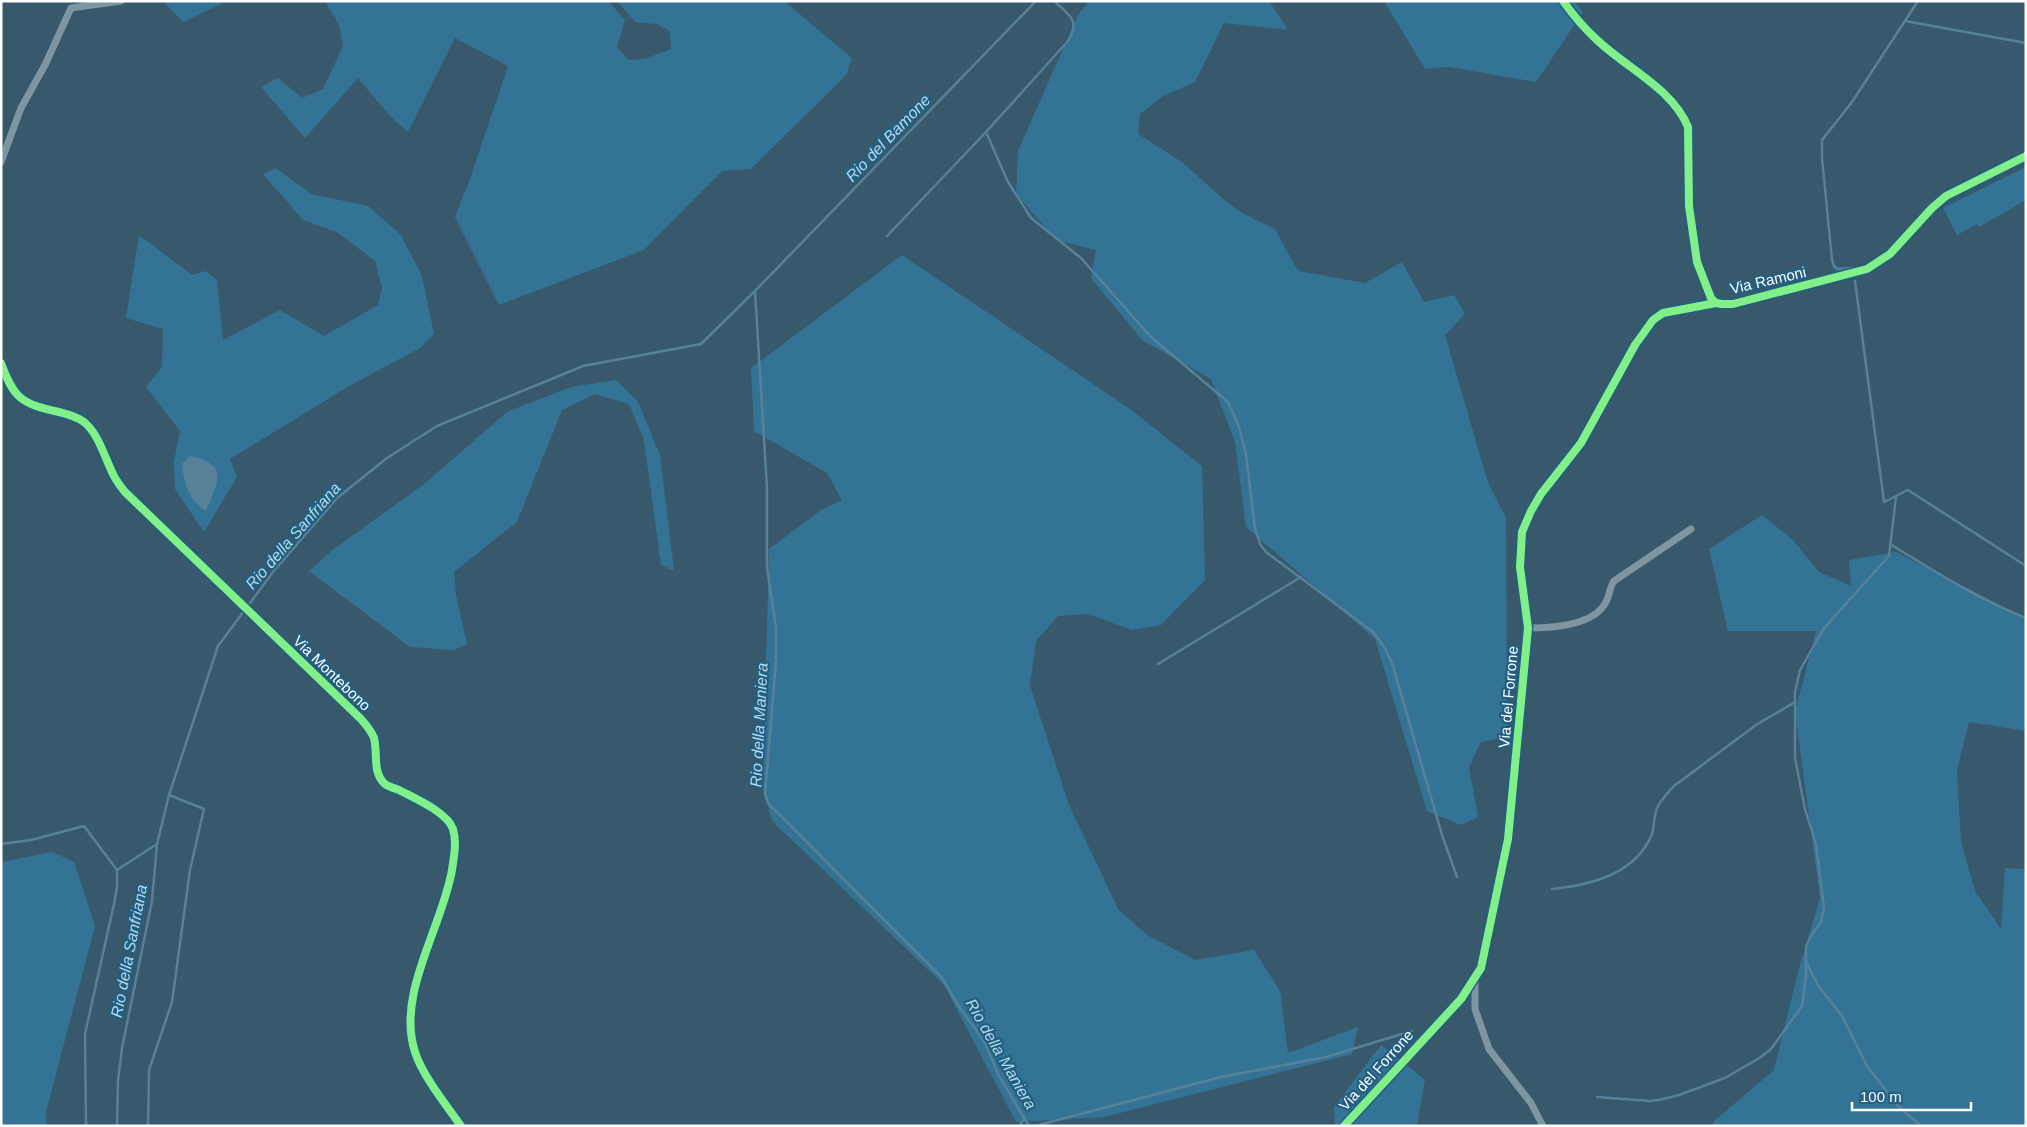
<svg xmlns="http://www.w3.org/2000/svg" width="2027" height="1127" viewBox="0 0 2027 1127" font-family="Helvetica,sans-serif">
<rect width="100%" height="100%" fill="#38596b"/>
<g fill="#337496">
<path d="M163,1H227L183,22Z"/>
<path d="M325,1H608L625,20L617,47L628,60L645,59L671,49L670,31L657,24L635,22L617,1H784L852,58L846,75L751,169L722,171L644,250L499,305L455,217L469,182L508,66L455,38L408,132L390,116L358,78L305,138L261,87L278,78L302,98L323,89L343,46L339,25Z"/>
<path d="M1089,1H1269L1288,30L1224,23L1195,82L1163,96L1140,114L1138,134L1182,162L1223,199L1242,213L1275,229L1298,271L1365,283L1402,262L1424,302L1454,295L1465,314L1445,335L1488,483L1506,518L1507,737L1481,742L1469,767L1478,817L1461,825L1427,811L1375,639L1246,527L1235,442L1211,379L1142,340L1091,278L1096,250L1056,240L1016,194L1018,151L1078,15Z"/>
<path d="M1384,1H1574L1583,12L1536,82L1449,67L1425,69Z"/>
<path d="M2026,167V200L1979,227L1977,224L1957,235L1943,208Z"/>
<path d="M276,168L311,194L368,206L401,235L422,276L434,334L420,348L351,385L230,459L237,477L204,532L175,489L174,462L180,431L146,387L162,367L163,329L126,318L139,235L192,275L205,271L217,280L223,340L280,310L324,336L378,305L382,288L375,261L337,232L303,220L263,174Z"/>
<path d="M902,255L1130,409L1202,466L1205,580L1161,625L1132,630L1088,614L1058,616L1036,641L1030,686L1069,805L1118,909L1147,935L1195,960L1254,950L1280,991L1288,1053L1358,1027L1352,1054L1104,1117L1016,1122L944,985L772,821L763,788L769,549L821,510L842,500L827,473L754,431L751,368Z"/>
<path d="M616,380L638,402L660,455L674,571L661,565L644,440L629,404L595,394L562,410L517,522L454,572L456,595L467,644L454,650L410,647L309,571L335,548L424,484L507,412L571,387Z"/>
<path d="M1762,515L1793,540L1819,572L1851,586L1849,560L1896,552L2026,618V731L1969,722L1957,770L1961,842L1975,891L2001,929L2005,868L2026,869V1126H1713V1122L1774,1070L1798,972L1820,898L1795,712L1816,631H1728L1709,549Z"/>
<path d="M52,852L74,862L95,926L46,1112L47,1126H1V862Z"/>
<path d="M1381,1045L1425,1080L1417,1126H1335L1334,1107Z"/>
</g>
<path fill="#578198" d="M190,456C231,465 217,482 206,511C188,500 184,483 182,464Z"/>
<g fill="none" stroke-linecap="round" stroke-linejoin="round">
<g stroke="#578198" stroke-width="2.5">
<path d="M1905,21L2026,43"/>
<path d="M986,132L1008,182L1031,218L1081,258L1151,337L1228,402L1239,427L1246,454L1255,528L1260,544L1266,552L1373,632L1384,647L1392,663L1442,835L1457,877"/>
<path d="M887,236L986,132L1069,40C1080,19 1069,15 1054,1"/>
<path d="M1853,268L1837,269L1834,266L1832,260L1822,158V140L1852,102L1918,1"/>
<path d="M1855,281L1884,502L1908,490L2026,566"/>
<path d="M755,291L767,488V567L776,628V661L765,794L768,803L942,978L960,1008L984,1041L999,1076L1029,1126"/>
<path d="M1890,544C1934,571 1978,599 2026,618"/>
<path d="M1158,664L1301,577"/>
<path d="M1,844L31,840L84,826L117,870"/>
<path d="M117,870L157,844"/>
<path d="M1552,889C1591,885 1636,874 1652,834C1654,827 1654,819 1656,811C1659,801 1667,794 1674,786L1756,725L1795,702"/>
<path d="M1806,962L1819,987L1842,1016L1867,1066L1899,1107L1921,1126"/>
<path d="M1597,1097L1650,1101L1659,1100L1679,1095L1725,1078L1761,1057L1771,1049L1802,1006L1806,977V946L1811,936L1821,922L1824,908L1816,844L1805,809L1795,758V692L1800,670L1824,628L1889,556L1896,497"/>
<path d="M86,1126L85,1034L114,904L117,887V870"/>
<path d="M117,1126L118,1081L122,1048L152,901L157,844L169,795L218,646L273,572L337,498L387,458L437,426L583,366L701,344L755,291L1036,1"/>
<path d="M148,1126L149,1070L172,1002L190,870L204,809L169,795"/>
<path d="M1019,1126L1024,1119"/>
<path d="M1035,1126L1221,1077L1326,1057L1412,1031"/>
</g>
<g stroke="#7e95a2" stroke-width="7">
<path d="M1563,1C1573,15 1584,28 1596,39C1626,68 1672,88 1688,127L1689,206L1697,262L1711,298L1716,303L1722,304H1733L1867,269L1890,254L1932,208L1946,196L2026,156"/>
<path d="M1,162L21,108L45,65L71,8L121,1"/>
<path d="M1,363C14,399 22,404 59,412C67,414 76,416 84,422C99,434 105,459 114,476C117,482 121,487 125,492L361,719C366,725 371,730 374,738C378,753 372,773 385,784C389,787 394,788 399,790C414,798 447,812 453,829C457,843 454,856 452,870C442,928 396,994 415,1052C422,1075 447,1106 461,1126"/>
<path d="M1528,628C1550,628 1594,626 1606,602C1610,595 1609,588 1614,581L1691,529"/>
<path d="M1475,978V1009L1489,1049L1531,1103L1543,1126"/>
<path d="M1344,1126L1461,999L1481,968L1508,839L1528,628L1520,567L1521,550L1522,532L1531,511L1541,494L1581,443L1635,345L1653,320L1663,313L1716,303"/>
</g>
<g stroke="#225f81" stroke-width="11">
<g id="cycleway">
<path d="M1563,1C1573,15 1584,28 1596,39C1626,68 1672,88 1688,127L1689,206L1697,262L1711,298L1716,303L1722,304H1733L1867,269L1890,254L1932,208L1946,196L2026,156"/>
<path d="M1,363C14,399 22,404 59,412C67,414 76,416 84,422C99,434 105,459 114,476C117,482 121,487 125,492L361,719C366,725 371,730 374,738C378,753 372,773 385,784C389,787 394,788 399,790C414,798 447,812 453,829C457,843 454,856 452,870C442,928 396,994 415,1052C422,1075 447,1106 461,1126"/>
<path d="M1344,1126L1461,999L1481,968L1508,839L1528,628L1520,567L1521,550L1522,532L1531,511L1541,494L1581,443L1635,345L1653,320L1663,313L1716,303"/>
</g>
</g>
<use href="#cycleway" stroke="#82f089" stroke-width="8"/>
</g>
<g text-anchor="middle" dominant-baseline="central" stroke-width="4.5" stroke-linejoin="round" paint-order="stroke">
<g font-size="15" fill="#fff" stroke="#225f81">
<text transform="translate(1768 280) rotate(-13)">Via Ramoni</text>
<text transform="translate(332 673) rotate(44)">Via Montebono</text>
<text transform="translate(1508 697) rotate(-85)">Via del Forrone</text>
<text transform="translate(1376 1070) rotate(-48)">Via del Forrone</text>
</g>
<g font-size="16" font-style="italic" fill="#b5dbef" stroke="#225f81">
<text transform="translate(888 138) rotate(-46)">Rio del Bamone</text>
<text transform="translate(293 536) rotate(-49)">Rio della Sanfriana</text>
<text transform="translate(759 725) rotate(-87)">Rio della Maniera</text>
<text transform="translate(129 951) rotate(-79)">Rio della Sanfriana</text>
<text transform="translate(1001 1054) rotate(60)">Rio della Maniera</text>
</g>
</g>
<rect width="2027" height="1127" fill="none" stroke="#ffffff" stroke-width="5"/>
<path d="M1852 1102v8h119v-8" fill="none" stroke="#ffffff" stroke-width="2.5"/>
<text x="1860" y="1102" font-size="15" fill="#ffffff" stroke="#225f81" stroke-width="4" paint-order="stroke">100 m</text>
</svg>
